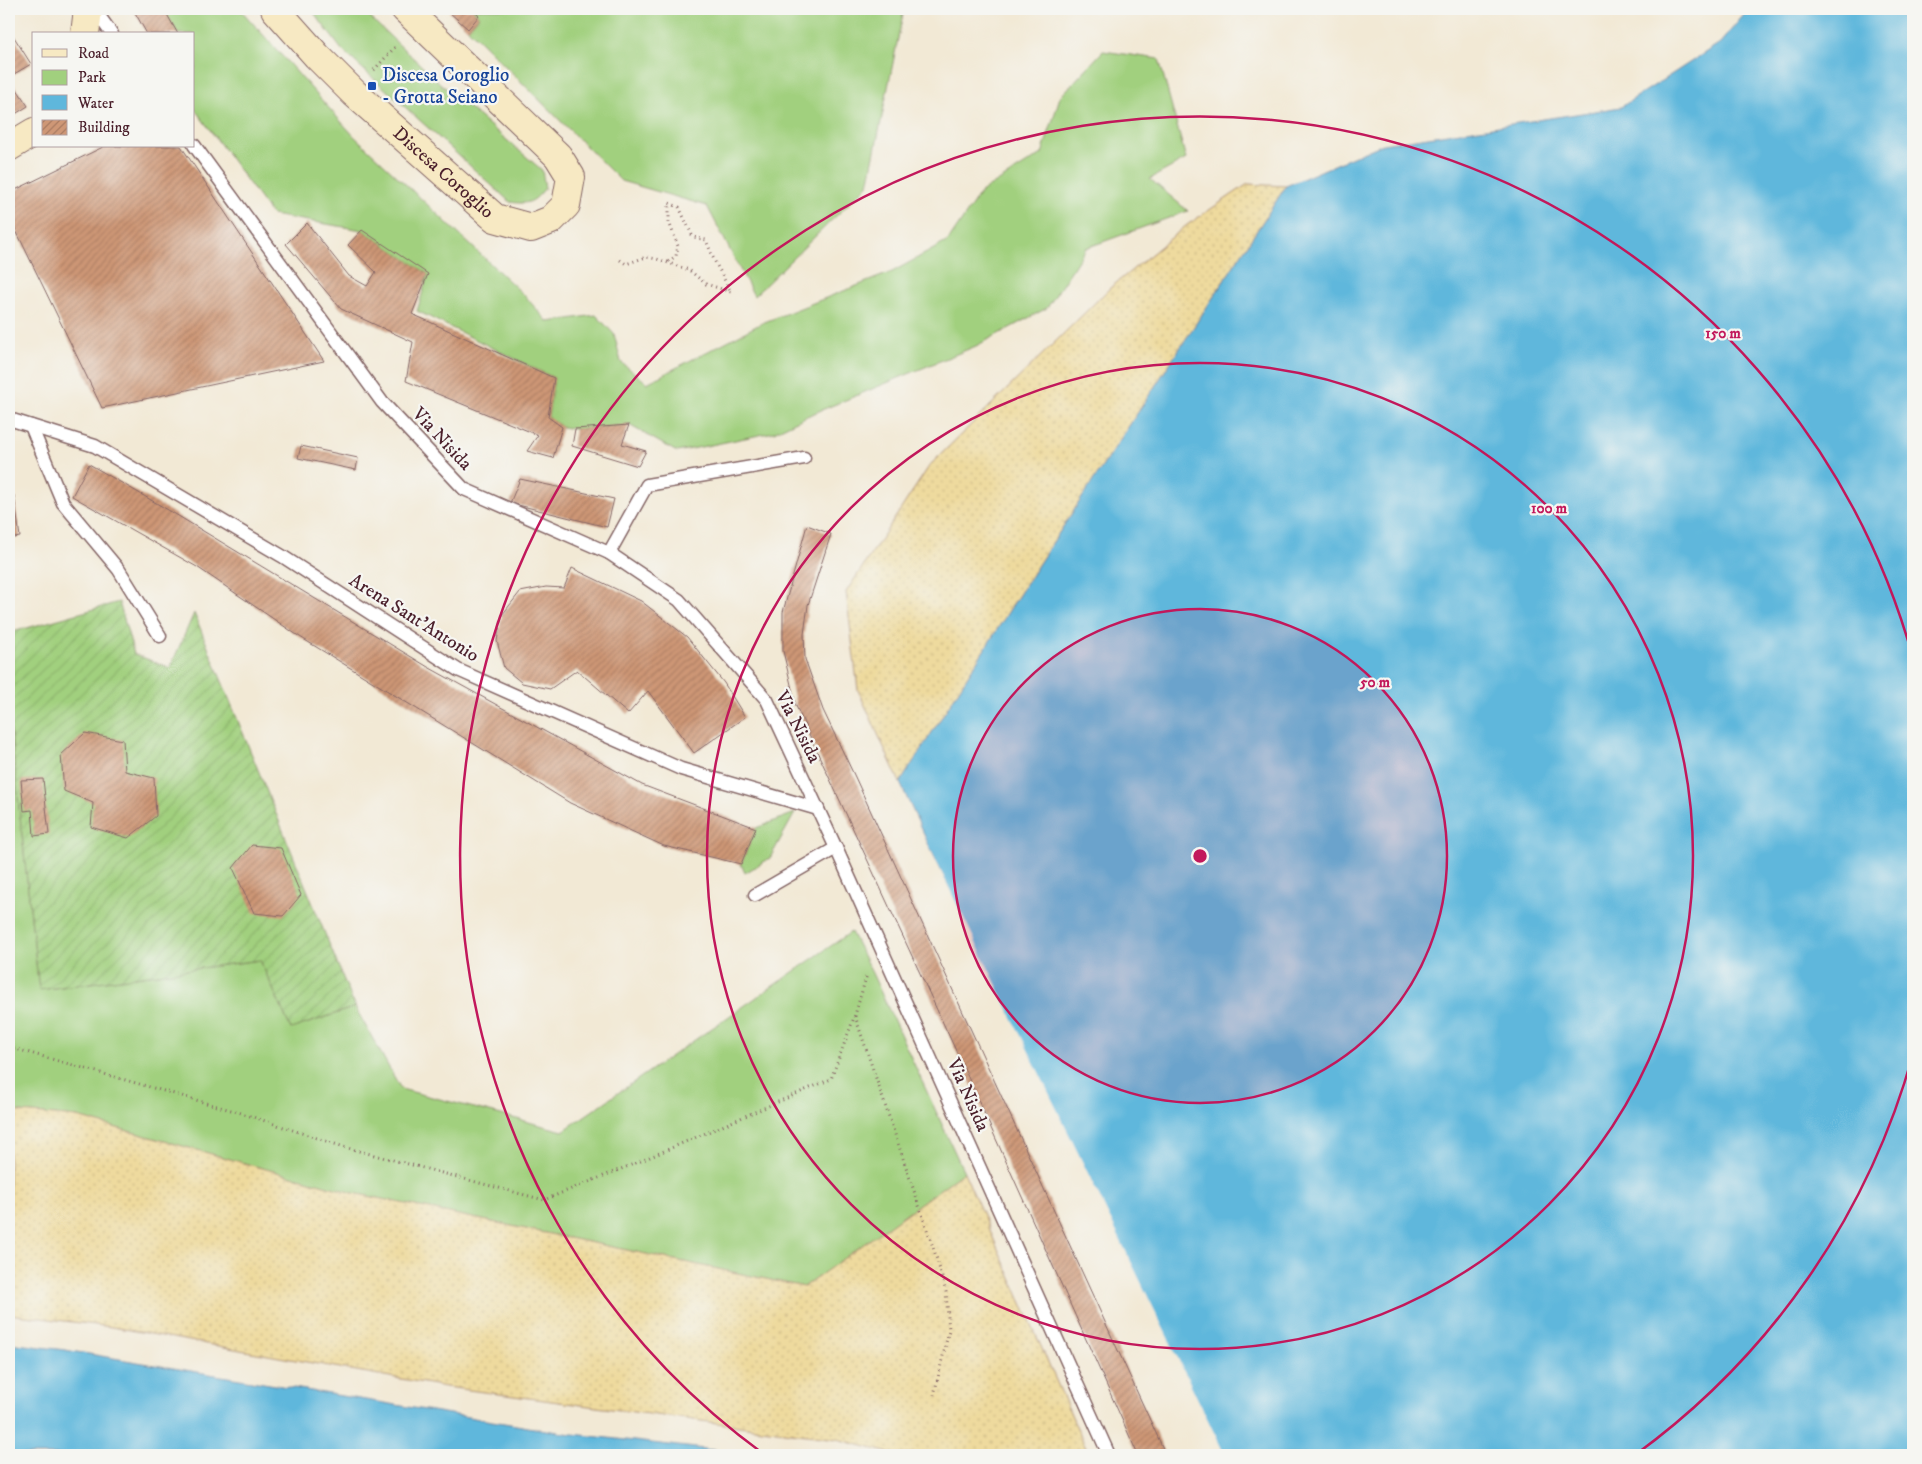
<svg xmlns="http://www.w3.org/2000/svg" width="1922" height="1464" viewBox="0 0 1922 1464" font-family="'IM FELL DW Pica',serif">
<defs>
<pattern id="sand-dots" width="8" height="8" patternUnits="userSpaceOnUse" patternTransform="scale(1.25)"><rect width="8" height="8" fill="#eeda9e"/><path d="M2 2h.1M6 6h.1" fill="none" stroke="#cebb88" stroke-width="1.8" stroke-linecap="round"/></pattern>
<pattern id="garden-furrows" width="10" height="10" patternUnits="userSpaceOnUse" patternTransform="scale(1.25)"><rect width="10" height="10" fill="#a1d07e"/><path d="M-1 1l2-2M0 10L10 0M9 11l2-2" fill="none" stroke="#8cb26d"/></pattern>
<pattern id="building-hatch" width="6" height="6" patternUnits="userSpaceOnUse" patternTransform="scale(1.25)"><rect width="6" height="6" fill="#ce9776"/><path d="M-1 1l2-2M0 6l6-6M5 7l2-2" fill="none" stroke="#a97b61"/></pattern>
</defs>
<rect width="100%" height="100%" fill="#f6f6f2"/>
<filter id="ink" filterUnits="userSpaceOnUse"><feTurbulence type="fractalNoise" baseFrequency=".02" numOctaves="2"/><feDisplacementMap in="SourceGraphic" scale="10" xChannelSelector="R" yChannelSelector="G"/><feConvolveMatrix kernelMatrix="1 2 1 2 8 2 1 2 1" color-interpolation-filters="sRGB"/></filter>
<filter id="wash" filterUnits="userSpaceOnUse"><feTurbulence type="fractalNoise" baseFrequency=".0096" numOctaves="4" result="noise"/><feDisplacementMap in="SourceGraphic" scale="20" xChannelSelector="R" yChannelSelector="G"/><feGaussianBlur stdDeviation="1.12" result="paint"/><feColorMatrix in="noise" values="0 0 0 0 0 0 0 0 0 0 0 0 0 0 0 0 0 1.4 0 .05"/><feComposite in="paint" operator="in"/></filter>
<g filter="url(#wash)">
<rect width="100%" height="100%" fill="#f2e9d5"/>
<g fill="#a1d07e" stroke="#767854">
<path d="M164,9H240L354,136L524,295L548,322L596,315L614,334L621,362L647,383L762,323L892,272L948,241L981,192L1042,154L1060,97L1103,51L1159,59L1186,159L1150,179L1188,211L1086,248L1047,308L976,346L807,416L774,432L677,452L629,425L575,429L562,427L548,417L554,378L417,311L428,274L362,230L272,215L194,108V68L196,67L194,62V34H178Z"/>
<path d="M311,9H361L441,84L542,170L545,188C534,202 529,205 510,202L342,50Z"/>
<path d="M472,9H904L868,185L754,296L707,206L621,181L468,29L479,16Z"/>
<path d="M9,715L39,990L260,960L291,1029L355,1007L401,1089L563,1131L851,932L872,973L964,1172L804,1287L353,1193L77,1117L9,1111Z"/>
<path d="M795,813L770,858L745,873L741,864L756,828Z"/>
</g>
<g fill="url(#sand-dots)" stroke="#9c7c64">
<path d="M1248,184L1286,186L1038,565L900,783L858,690L846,592L930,465L1110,288L1187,225Z"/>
<path d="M9,1111L77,1117L353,1193L804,1287L964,1172L1089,1455H897L837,1439L446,1387L112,1327L9,1314Z"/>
</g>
<path fill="url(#garden-furrows)" stroke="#767854" d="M119,602L134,654L170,668L194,613L355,1007L291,1029L260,960L39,990L9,715V633Z"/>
<g fill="#5fb7dc" stroke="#546b84">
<path d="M1749,9H1896L1913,31V1455H1210L900,783L1038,565L1286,186L1383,144L1621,107L1720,43Z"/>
<path d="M9,1343L65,1350L564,1433L757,1455H9Z"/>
</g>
<path fill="#f2e9d5" d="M898,780L922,832L1225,1455H1208L897,784Z"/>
<g id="blocks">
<g fill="url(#building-hatch)">
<path d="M133,9H164L178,34H147Z"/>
<path d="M452,9H472L479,16L468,29L449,12Z"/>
<path d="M9,29L31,64L9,77L28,106L9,118Z"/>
<path d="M105,146H181L324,361L102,408L9,216V193Z"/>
<path d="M307,223L349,276L367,286L376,272L348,245L362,230L428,274L412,314L554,378L548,417L562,427L553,458L527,451L538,435L406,381L413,342L341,309L286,244Z"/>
<path d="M629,425L622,444L646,451L638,466L572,446L575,429Z"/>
<path d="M301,446L358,458L356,470L298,458Z"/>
<path d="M89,464L175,514L428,667L642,785L756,828L741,864L664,846L570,803L300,637L197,567L72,496Z"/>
<path d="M520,479L614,499L607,527L510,503Z"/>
<path d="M9,495H14L20,537L9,539Z"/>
<path d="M807,525L831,534L808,605L804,634L805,659L823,710L855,777L1166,1455H1138L964,1068L796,706L783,651V612Z"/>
<path d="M572,568L641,601L687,637L724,683L745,717L694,753L648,691L628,714L577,670L550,689L522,683L504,668L497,641L502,615L520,592L546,587L564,588Z"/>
<path d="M85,733L123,740L125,771L154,778L156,816L128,838L91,827L93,803L64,791L61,755Z"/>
<path d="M43,779L49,834L34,836L32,810L24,811L21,780Z"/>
<path d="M252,845L281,848L301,895L283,916L254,913L233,868Z"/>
</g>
</g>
</g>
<g filter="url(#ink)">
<use href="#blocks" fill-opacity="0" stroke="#856666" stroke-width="1"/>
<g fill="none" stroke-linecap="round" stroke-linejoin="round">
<g stroke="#856666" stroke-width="15">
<g id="lane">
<path d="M94,9L112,34"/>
<path d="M194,145L382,402L464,489L609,553L679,600L767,700L836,848L1109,1455"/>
<path d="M9,419L95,446L282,556L458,670L681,769L818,809"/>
<path d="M31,426L63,503L119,570L160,636"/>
<path d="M609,553L647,485L804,458"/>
<path d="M755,895L836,848"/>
</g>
</g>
<g stroke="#856666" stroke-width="30">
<g id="secondary">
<path id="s1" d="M275,9L317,56L354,93L495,218L531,228L551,220L566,205L571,177L558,156L405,9"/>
<path d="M85,34L88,9"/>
<path d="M9,147L34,132"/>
</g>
</g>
<g stroke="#856666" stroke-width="3" stroke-dasharray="1 4" stroke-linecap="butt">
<path d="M374,70L397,45"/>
<path d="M620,260L626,264L646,257L657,259L689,270L706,284L731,292L714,260L706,240L693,237L679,207L669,203V222L678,246L676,256L666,263"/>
<path d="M855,1016L936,1256L946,1292L949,1330L934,1395"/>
<path d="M9,1047L238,1112L344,1147L544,1200L641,1161L831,1079L855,1015L867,974"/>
</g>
<use href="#lane" stroke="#fff" stroke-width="12"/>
<use href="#secondary" stroke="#f7e9c3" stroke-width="28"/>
</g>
</g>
<circle cx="1200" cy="856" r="247" fill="#c2185b" fill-opacity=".12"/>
<g fill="none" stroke="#c2185b" stroke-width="2.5">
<circle cx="1200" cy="856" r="247"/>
<circle cx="1200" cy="856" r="493"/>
<path d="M1913 1054A740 740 0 0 1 1635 1455M765 1455A740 740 0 1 1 1913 658"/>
</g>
<rect fill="#1a4fb4" stroke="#f6f6f2" stroke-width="2" x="367" y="81" width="10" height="10" rx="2.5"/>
<g text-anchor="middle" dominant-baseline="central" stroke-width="4.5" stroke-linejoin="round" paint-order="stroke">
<g font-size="19" fill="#164399" stroke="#f6f6f2" text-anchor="start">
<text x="382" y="75">Discesa Coroglio<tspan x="382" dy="22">- Grotta Seiano</tspan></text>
</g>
<g font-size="19" fill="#4a1f2b" stroke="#f6f6f2">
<text stroke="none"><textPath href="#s1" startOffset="235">Discesa Coroglio</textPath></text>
<text transform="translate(442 439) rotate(47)">Via Nisida</text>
<text transform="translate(414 618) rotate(32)">Arena Sant'Antonio</text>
<text transform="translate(798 727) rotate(63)">Via Nisida</text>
<text transform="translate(968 1095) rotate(66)">Via Nisida</text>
</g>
</g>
<circle cx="1200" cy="856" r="8" fill="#c2185b" stroke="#f6f6f2" stroke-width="2.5"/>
<g font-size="15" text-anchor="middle" font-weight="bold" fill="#c2185b" stroke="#f6f6f2" stroke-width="4.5" stroke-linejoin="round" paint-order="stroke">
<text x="1723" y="338">150 m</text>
<text x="1549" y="513">100 m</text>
<text x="1375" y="687">50 m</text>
</g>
<rect width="1922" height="1464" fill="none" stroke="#f6f6f2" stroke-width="30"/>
<rect x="32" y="32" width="162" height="115" fill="#f6f6f2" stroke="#b1a0a2"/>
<rect x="42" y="49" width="25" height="8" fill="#f7e9c3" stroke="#b1a0a2"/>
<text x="78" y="58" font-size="15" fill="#4a1f2b">Road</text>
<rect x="42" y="70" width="25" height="15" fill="#a1d07e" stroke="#b1a0a2"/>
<text x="78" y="82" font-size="15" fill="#4a1f2b">Park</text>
<rect x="42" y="95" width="25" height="15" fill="#5fb7dc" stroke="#b1a0a2"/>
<text x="78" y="108" font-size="15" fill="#4a1f2b">Water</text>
<rect x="42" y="120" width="25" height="15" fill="url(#building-hatch)" stroke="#b1a0a2"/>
<text x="78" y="132" font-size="15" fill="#4a1f2b">Building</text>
</svg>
